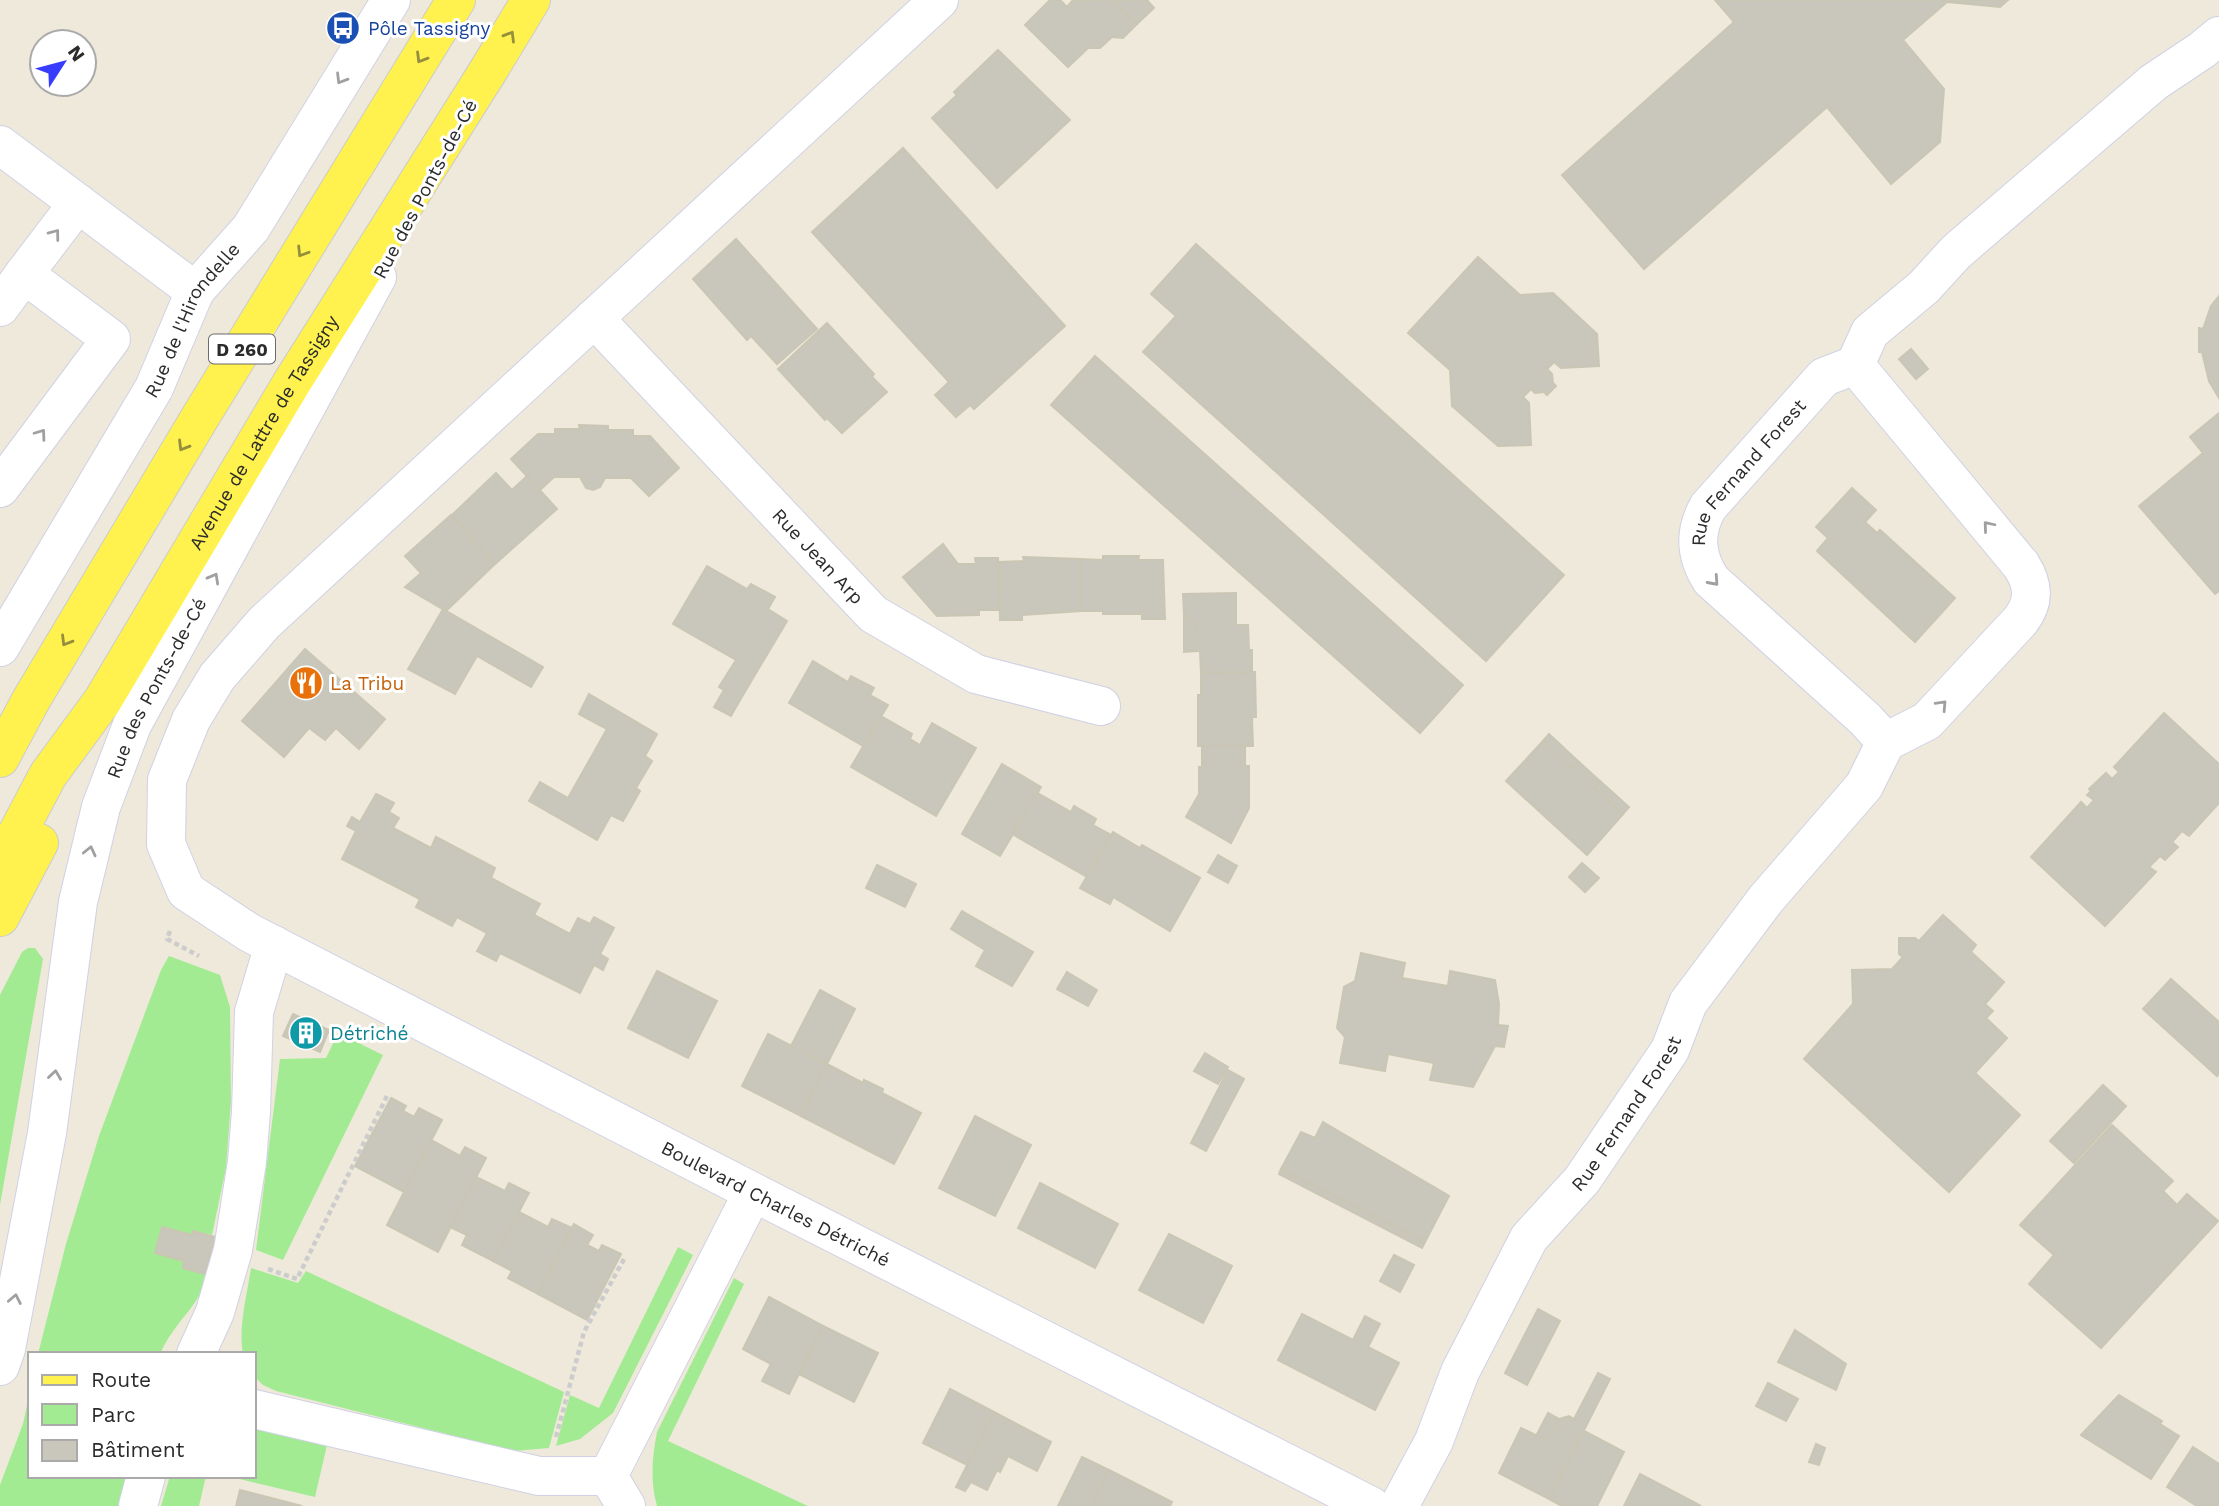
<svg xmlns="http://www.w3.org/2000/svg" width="2219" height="1506" viewBox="0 0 2219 1506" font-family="'Work Sans',sans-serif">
<rect width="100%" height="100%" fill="#eee9db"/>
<g fill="#a2eb92">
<path d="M28,948H35L43,959L0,1205V995L22,952Z"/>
<path d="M169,956L220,975L230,1007L231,1101L226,1168L212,1235L194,1231L192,1235L156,1253L184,1261L205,1274C203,1281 202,1289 199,1296C187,1316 170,1330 160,1354H38L66,1244L99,1136L161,970Z"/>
<path d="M338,1033L383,1055L283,1260L256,1250L280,1059L326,1058Z"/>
<path d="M678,1247L693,1255L613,1413L580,1439L556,1446L570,1395L599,1408Z"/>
<path d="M251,1268L298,1283L306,1271L564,1392L549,1448L514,1451L276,1391L263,1385L254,1376V1354H243C238,1327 247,1295 251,1268Z"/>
<path d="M734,1278L744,1284L668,1441L808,1506H657C650,1481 652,1458 657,1432Z"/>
<path d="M30,1391V1476H127L120,1506H0V1485L23,1424Z"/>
<path d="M254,1428L327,1445L315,1497L227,1476H254Z"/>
<path d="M170,1476H206L199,1506H161Z"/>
</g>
<g fill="#c9c6bb" stroke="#cac6b4" stroke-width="2">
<path d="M1050,0H1060L1067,7L1073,0H1110L1137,24L1123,38L1112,37L1100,48H1088L1068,67L1025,25Z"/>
<path d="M1110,0H1147L1154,8L1137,24Z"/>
<path d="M1715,0H2008L2000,7L1947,2L1903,40L1944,89L1940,142L1891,184L1827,107L1644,269L1562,175L1734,22Z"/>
<path d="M344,16L353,21L340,41L332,36Z"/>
<path d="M998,50L1070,120L997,188L932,118L957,95L954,92Z"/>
<path d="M903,148L1065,326L974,409L970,405L956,417L935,395L949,382L812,232Z"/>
<path d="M736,239L817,329L777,364L751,336L747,340L693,279Z"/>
<path d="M1196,244L1564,575L1486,661L1143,352L1176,316L1151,294Z"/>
<path d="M1478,257L1520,295L1553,293L1597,334L1599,366L1561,368L1554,362L1547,369L1552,374L1553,383L1556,386L1547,395L1544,392L1535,393L1531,389L1523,397L1529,403L1531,445L1498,446L1452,406L1450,370L1408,333Z"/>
<path d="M2219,296V398L2209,381L2202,352H2199V328L2203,329L2211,306Z"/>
<path d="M827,323L874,374L872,377L887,392L842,433L827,418L825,420L778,369Z"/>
<path d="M1911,349L1928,369L1916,379L1899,359Z"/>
<path d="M1095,356L1463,685L1420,733L1051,405Z"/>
<path d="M2219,413V591L2215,594L2139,506L2203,453L2190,437Z"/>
<path d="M579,425L608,426V430H633V436H650L679,468L649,496L631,478H605L600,487L593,490L586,488L580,477H554L540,490L511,459L538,434H555V429H580Z"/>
<path d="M496,473L512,490L527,476L557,509L495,564L452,515Z"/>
<path d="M1852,488L1876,510L1865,522L1877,533L1880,530L1955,598L1915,642L1817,551L1828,538L1816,527Z"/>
<path d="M451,515L495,564L446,611L405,587L421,573L405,556Z"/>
<path d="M943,544L958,564H976L975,558H998L1000,610H979V615L937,616L903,577Z"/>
<path d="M1103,556H1139L1138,560H1163L1165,619H1142V614H1103V611H1081V559L1103,560Z"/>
<path d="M1023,557L1081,559V611L1022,615V620H1000L999,562L1024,561Z"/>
<path d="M707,566L747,589L751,584L775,597L768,609L787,621L740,700L719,687L736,660L673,624Z"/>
<path d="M1236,593V625H1248L1249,650H1252V672L1201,673L1200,651H1197V626L1184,614L1183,594Z"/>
<path d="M443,609L543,667L531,687L477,656L455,694L408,669Z"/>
<path d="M1184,614L1197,626V651L1184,652Z"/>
<path d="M305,649L385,719L359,749L336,728L325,740L309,728L284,757L242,721Z"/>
<path d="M813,661L848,682L851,676L874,688L870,695L888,705L863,746L789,703Z"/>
<path d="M1255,672L1256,717H1252L1253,746H1198V695H1201V673Z"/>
<path d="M724,690L740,700L731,716L714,707Z"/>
<path d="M589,694L657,734L645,756L652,761L636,788L640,791L623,821L611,815L597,840L529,801L540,782L568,798L607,729L579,714Z"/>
<path d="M2164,713L2219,764V803L2189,836L2182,831L2172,842L2178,847L2165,860L2160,856L2149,867L2156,872L2105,926L2031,857L2081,802L2087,808L2094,800L2087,795L2091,791L2089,789L2106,773L2112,779L2119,772L2114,767Z"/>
<path d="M881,716L912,734L910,739L920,745L932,723L976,748L936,816L851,767Z"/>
<path d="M1549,734L1579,762L1572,769L1543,741Z"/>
<path d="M1543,741L1572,769L1579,762L1600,781L1594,788L1623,814L1587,855L1506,781Z"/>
<path d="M1245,745V766H1249V808L1231,843L1186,817L1199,794V767H1202V746Z"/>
<path d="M1002,764L1041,787L1000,856L962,834Z"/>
<path d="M1600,781L1629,807L1623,814L1594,788Z"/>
<path d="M1036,792L1071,812L1074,806L1096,819L1093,825L1111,835L1087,877L1012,834Z"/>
<path d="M376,794L394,803L389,812L399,818L393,828L431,848L436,837L495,868L491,878L540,904L534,915L570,934L578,918L590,924L594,917L614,928L600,954L608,959L603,970L594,965L580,993L500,953L496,961L477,951L487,933L457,917L452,926L416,907L420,899L342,859L356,831L347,826L352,817L360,822Z"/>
<path d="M1113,832L1140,848L1142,845L1200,878L1170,931L1113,897L1110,904L1080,888Z"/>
<path d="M1218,855L1237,866L1228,883L1208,872Z"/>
<path d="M1582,863L1599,878L1585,892L1569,877Z"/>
<path d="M877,865L916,884L905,907L866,888Z"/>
<path d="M962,911L1033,952L1012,986L976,966L985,950L951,929Z"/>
<path d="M1943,915L1976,945L1971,952L2004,982L1985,1004L1993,1011L1986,1018L2007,1038L1975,1073L2020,1115L1949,1192L1804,1059L1853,1004L1852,970L1892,969L1903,957L1899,954V938H1915L1919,941Z"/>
<path d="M1361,953L1405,963L1402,978L1448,986L1450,971L1495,980L1499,1004L1498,1025L1508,1026L1504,1047L1495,1046L1473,1087L1430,1080L1434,1063L1388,1054L1385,1071L1340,1063L1345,1037L1337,1028L1344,987L1355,981Z"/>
<path d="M657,971L717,1001L688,1058L628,1028Z"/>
<path d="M1067,972L1097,990L1088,1006L1057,989Z"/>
<path d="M2171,979L2219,1022V1074L2217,1076L2143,1009Z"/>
<path d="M820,990L855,1009L827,1064L791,1046Z"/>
<path d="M293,1014L329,1030L320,1052L283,1036Z"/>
<path d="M768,1034L827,1064L801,1116L742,1086Z"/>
<path d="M1205,1053L1228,1067L1218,1084L1194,1071Z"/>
<path d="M827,1064L863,1083L864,1080L883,1089L882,1093L921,1113L894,1164L801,1116Z"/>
<path d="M1228,1070L1244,1079L1206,1151L1191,1143Z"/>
<path d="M2103,1085L2126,1106L2074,1163L2050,1141Z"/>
<path d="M391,1098L406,1106L403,1111L414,1117L419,1108L442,1120L404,1192L355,1166Z"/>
<path d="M975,1116L1031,1145L995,1216L939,1188Z"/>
<path d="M1323,1122L1449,1196L1425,1242L1281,1169L1301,1132L1315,1138Z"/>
<path d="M2112,1125L2173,1181L2163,1191L2177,1205L2187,1194L2218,1221L2101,1348L2029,1284L2054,1255L2020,1225Z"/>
<path d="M431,1140L460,1156L465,1147L486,1158L438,1252L387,1225Z"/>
<path d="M1281,1169L1425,1242L1422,1248L1279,1174Z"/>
<path d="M476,1177L505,1191L509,1183L529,1193L493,1261L462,1245L467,1235L450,1227Z"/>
<path d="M1040,1183L1118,1224L1095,1268L1018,1228Z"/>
<path d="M519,1212L548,1227L552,1219L572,1228L538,1294L508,1278L512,1271L493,1261Z"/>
<path d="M574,1224L593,1235L587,1245L599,1251L602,1245L621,1254L587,1320L538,1294Z"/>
<path d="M162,1227L192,1235L193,1231L215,1237L205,1274L183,1268L184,1261L155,1253Z"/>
<path d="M1169,1234L1232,1266L1203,1323L1139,1290Z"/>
<path d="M1394,1255L1414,1265L1400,1292L1380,1281Z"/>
<path d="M769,1297L823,1326L789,1394L762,1381L771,1364L743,1349Z"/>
<path d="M1538,1309L1560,1321L1527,1385L1505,1373Z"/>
<path d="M1302,1314L1353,1340L1365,1316L1380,1324L1368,1347L1399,1363L1375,1410L1278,1360Z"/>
<path d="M823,1326L878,1353L854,1402L799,1374Z"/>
<path d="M1795,1330L1846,1364L1836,1390L1778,1362Z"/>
<path d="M1598,1373L1610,1379L1549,1499L1499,1473L1521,1428L1548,1441L1559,1419L1569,1416L1574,1419Z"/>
<path d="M1768,1383L1798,1399L1786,1421L1756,1406Z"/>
<path d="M950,1389L994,1412L967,1465L923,1443Z"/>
<path d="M2119,1395L2162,1421L2160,1424L2179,1436L2151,1479L2081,1435Z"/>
<path d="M994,1412L1051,1442L1037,1471L1008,1456L1000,1472L997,1470L987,1490L971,1482L965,1491L956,1487Z"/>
<path d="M1548,1413L1559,1419L1548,1441L1536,1436Z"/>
<path d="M1584,1431L1624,1452L1597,1506H1562L1549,1499Z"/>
<path d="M1816,1444L1825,1448L1819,1465L1809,1462Z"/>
<path d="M2193,1447L2219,1464V1506H2197L2167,1487Z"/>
<path d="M1082,1457L1109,1470L1091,1506H1058Z"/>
<path d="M1109,1470L1172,1502L1170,1506H1091Z"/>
<path d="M1640,1474L1701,1506H1624Z"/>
<path d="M240,1490L302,1506H236Z"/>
</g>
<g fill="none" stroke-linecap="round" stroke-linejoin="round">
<g stroke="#d0d1e5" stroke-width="40">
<g id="minor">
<path id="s1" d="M939,0L264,623L217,677L191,720L167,780L166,844L186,891L250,933L753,1192L1371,1506"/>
<path d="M0,145L195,291"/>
<path d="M0,307L24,274"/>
<path id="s2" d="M594,318L873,614L976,674L1101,706"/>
<path d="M0,488L111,339L24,274L78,203"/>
<path id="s3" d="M0,647L154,388L195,291L251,228L391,0"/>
<path id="s4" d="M1886,742L1865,719L1711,580C1695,555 1694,532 1708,507L1824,377L1855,365L1870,332L1924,287L1956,252L2154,82L2202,50L2219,36"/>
<path d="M196,1354L215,1312L233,1250L247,1162L251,1112L254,1012L274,945"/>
<path id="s5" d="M0,1366L6,1349L47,1133L78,902L101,807L132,725L377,277"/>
<path d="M254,1409L539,1476H608"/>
<path d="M608,1476L753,1192"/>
<path d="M608,1476L626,1506"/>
<path d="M138,1506L146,1476"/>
<path id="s6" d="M1399,1506L1434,1441L1460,1372L1529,1238L1582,1180L1670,1050L1688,1003L1766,899L1864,786L1886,742L1927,721L2020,621C2035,602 2034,585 2021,565L1855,365"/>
</g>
</g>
<g stroke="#ccc" stroke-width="40">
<g id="major">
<path d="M0,758L31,700L199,419L456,0"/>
<path id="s7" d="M0,866L48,775L103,700L291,384L488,71L531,0"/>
<path d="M0,917L39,843"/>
</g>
</g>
<g stroke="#ccc" stroke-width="4.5" stroke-dasharray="5 3.5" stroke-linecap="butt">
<path d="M170,931L167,939L199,956"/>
<path d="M268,1269L297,1279L388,1094"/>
<path d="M556,1437L584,1332L624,1259"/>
</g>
<use href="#minor" stroke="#fff" stroke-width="38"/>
<use href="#major" stroke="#fff24f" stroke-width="38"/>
</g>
<defs><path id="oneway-chevron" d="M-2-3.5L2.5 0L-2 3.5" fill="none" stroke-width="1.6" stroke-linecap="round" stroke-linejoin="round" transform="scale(1.75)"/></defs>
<g stroke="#958e3d">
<use href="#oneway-chevron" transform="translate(510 36) rotate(-59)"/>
<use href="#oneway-chevron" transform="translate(421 58) rotate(121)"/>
<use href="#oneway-chevron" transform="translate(302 252) rotate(122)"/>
<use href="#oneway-chevron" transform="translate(183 446) rotate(121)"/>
<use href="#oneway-chevron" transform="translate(66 641) rotate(121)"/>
</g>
<g stroke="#a0a0a0">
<use href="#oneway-chevron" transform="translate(341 79) rotate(121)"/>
<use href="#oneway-chevron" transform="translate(55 234) rotate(-53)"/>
<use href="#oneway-chevron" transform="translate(41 434) rotate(-54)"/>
<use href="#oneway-chevron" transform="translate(1988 526) rotate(-130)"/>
<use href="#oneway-chevron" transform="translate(214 578) rotate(-61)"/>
<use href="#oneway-chevron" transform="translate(1714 581) rotate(48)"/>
<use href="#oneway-chevron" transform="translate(1942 705) rotate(-47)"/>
<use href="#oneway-chevron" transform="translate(90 851) rotate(-77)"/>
<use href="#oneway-chevron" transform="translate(55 1075) rotate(-82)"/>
<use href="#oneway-chevron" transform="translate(15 1299) rotate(-79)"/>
</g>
<defs>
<g id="bus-disc" transform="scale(1.75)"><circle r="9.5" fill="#1a4fb4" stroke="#fff"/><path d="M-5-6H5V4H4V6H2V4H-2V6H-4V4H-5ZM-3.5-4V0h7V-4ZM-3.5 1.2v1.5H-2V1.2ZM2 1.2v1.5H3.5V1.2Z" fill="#fff"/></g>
<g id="restaurant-disc" transform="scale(1.75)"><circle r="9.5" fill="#e8710a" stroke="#fff"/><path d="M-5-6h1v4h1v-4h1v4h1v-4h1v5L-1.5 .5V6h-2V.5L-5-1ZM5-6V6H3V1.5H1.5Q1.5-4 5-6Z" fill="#fff"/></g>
<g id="building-disc" transform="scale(1.75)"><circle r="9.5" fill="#0f9aa8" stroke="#fff"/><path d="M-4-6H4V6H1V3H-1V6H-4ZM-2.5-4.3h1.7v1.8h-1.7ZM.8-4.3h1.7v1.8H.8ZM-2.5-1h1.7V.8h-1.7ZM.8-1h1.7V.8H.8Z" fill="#fff"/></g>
</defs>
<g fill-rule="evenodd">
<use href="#bus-disc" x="343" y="28"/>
<use href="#restaurant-disc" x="306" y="683"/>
<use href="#building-disc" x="306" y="1033"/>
</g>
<g text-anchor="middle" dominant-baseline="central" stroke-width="6" stroke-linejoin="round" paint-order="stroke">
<rect fill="#fff" stroke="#6b6b6b" stroke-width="2" x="209" y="334.5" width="66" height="29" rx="5"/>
<g font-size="18" font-weight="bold" fill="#2b2b2b">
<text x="242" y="349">D 260</text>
</g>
<g font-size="19" fill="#164399" stroke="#fff" text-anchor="start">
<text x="368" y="28">Pôle Tassigny</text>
</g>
<g font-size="19" fill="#2b2b2b" stroke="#fff">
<text transform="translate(425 189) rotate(-62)">Rue des Ponts-de-Cé</text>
<text stroke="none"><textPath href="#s3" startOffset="380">Rue de l'Hirondelle</textPath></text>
<text stroke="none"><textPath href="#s7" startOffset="508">Avenue de Lattre de Tassigny</textPath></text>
<text stroke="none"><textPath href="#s4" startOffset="366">Rue Fernand Forest</textPath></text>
<text stroke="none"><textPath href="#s2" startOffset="327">Rue Jean Arp</textPath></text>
<text stroke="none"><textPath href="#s5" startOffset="700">Rue des Ponts-de-Cé</textPath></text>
<text stroke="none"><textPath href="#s6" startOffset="457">Rue Fernand Forest</textPath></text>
<text stroke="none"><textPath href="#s1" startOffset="1888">Boulevard Charles Détriché</textPath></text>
</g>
<g font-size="19" fill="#c56008" stroke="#fff" text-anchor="start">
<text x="330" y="683">La Tribu</text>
</g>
<g font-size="19" fill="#0d838f" stroke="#fff" text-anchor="start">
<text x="330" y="1033">Détriché</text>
</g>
</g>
<rect x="28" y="1352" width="228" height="126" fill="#ffffff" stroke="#aaaaaa" stroke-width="2"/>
<rect x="42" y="1375" width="35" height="10" fill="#fff24f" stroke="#aaaaaa" stroke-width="2"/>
<text x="91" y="1387" font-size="21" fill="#2b2b2b">Route</text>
<rect x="42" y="1404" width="35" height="21" fill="#a2eb92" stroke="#aaaaaa" stroke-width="2"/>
<text x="91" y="1422" font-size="21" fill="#2b2b2b">Parc</text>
<rect x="42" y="1440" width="35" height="21" fill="#c9c6bb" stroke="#aaaaaa" stroke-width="2"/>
<text x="91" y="1457" font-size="21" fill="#2b2b2b">Bâtiment</text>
<g transform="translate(63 63) rotate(54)"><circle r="33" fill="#ffffff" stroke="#aaaaaa" stroke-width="2"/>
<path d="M0-5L12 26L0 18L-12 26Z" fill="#373cff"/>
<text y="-10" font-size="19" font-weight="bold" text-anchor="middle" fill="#2b2b2b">N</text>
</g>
</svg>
